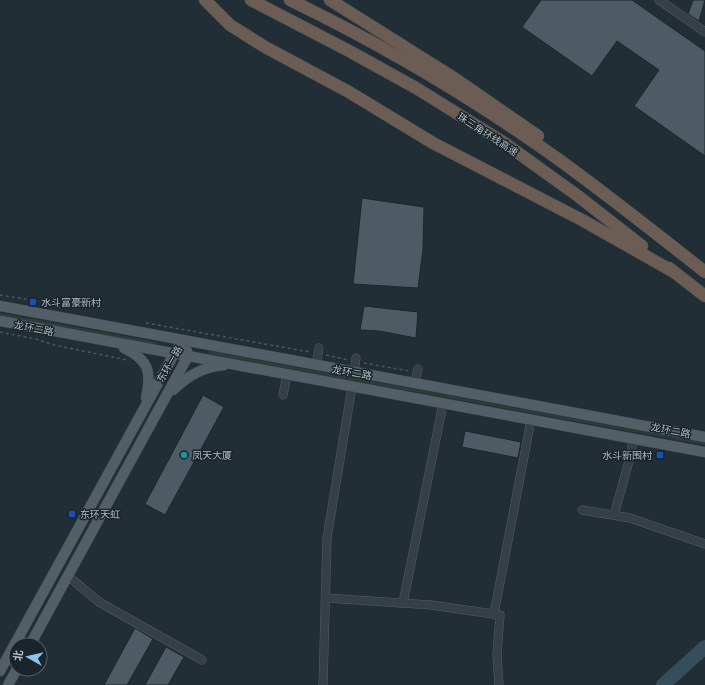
<svg xmlns="http://www.w3.org/2000/svg" width="705" height="685" viewBox="0 0 705 685" font-family="Inter,'Noto Sans SC',sans-serif">
<rect width="100%" height="100%" fill="#222e35"/>
<g fill="#2a3d39">
<path d="M0,313L157,342L156,345L0,316Z"/>
<path d="M210,351L705,443V445L208,354Z"/>
</g>
<g fill="none" stroke-linecap="round" stroke-linejoin="round">
<path stroke="#364d5b" stroke-width="14" d="M663,685L705,647"/>
</g>
<g fill="#4d5b64" stroke="#1c262c">
<path d="M541,0H632L705,51V156L634,106L659,70L617,41L592,76L522,27Z"/>
<path d="M693,0H705L699,21L688,14Z"/>
<path d="M362,198L424,207L423,250L418,288L353,284Z"/>
<path d="M364,306L418,312L416,338L379,331L360,330Z"/>
<path d="M203,395L224,407L165,515L145,504Z"/>
<path d="M465,431L521,442L518,458L462,447Z"/>
<path d="M135,628L153,639L127,685H104Z"/>
<path d="M166,647L184,657L168,685H145Z"/>
</g>
<g fill="none" stroke-linecap="round" stroke-linejoin="round">
<g stroke="#525d64" stroke-width="9">
<g id="minor">
<path d="M659,0L705,32"/>
<path d="M316,365L319,348"/>
<path d="M354,372L356,358"/>
<path d="M415,383L418,369"/>
<path d="M283,395L287,375"/>
<path d="M582,510L630,518L705,544"/>
<path d="M614,515L631,454L633,439"/>
<path d="M68,576L99,602L202,660"/>
<path d="M326,598L431,605L500,615L497,655L499,685"/>
<path d="M403,603L443,404"/>
<path d="M494,614L531,420"/>
<path d="M323,685L327,538L352,387"/>
</g>
</g>
<g stroke="#414b53" stroke-width="11">
<g id="major">
<path d="M0,306L705,437"/>
<path d="M0,321L705,452"/>
<path d="M124,348C149,360 152,372 146,398"/>
<path d="M173,390C188,376 202,367 224,365"/>
<path d="M30,645L188,356L187,351"/>
<path d="M0,671L174,354L183,340"/>
<path d="M8,685L17,669"/>
</g>
</g>
<g stroke="#3f4a50" stroke-width="13">
<g id="highway">
<path d="M205,0L230,25L265,47L349,92L433,143L582,220L674,272"/>
<path d="M251,0L351,52L416,88L503,142L578,196L642,246"/>
<path d="M290,0C383,45 474,99 558,159C609,196 657,234 705,272"/>
<path d="M330,0L454,78L538,136"/>
<path d="M669,268L705,296"/>
</g>
</g>
<g stroke="#485a59" stroke-width="1.5" stroke-dasharray="3 3" stroke-linecap="butt">
<path d="M0,295L50,303L60,308"/>
<path d="M146,323L310,352"/>
<path d="M0,332L36,339L54,345L127,360"/>
<path d="M326,355L348,360"/>
<path d="M364,363L409,371"/>
</g>
<use href="#minor" stroke="#353f46" stroke-width="8"/>
<use href="#major" stroke="#535f66" stroke-width="10"/>
<use href="#highway" stroke="#6b5d53" stroke-width="12"/>
</g>
<g fill="#1a4fb4" stroke="#1a242a" stroke-width="1.5">
<rect x="29" y="298" width="8" height="8" rx="2"/>
<rect x="656" y="451" width="8" height="8" rx="2"/>
<rect x="68" y="510" width="8" height="8" rx="2"/>
</g>
<circle fill="#0f9aa8" stroke="#1a242a" stroke-width="1.5" cx="184" cy="455" r="4"/>
<g text-anchor="middle" dominant-baseline="central" stroke-width="3" stroke-linejoin="round" paint-order="stroke">
<g font-size="10" fill="#afbac3" stroke="#1a242a">
<text transform="translate(488 134) rotate(33)">珠三角环线高速</text>
<text transform="translate(34 328) rotate(11)">龙环二路</text>
<text transform="translate(169 364) rotate(-60)">东环一路</text>
<text transform="translate(352 372) rotate(10)">龙环二路</text>
<text transform="translate(671 430) rotate(11)">龙环二路</text>
</g>
<g font-size="10" fill="#afbac3" stroke="#1a242a" text-anchor="start">
<text x="41" y="302">水斗富豪新村</text>
<text x="192" y="455">凤天大厦</text>
<text x="652" y="455" text-anchor="end">水斗新围村</text>
<text x="80" y="514">东环天虹</text>
</g>
</g>
<g transform="translate(28 657) rotate(278)"><circle r="19" fill="#1a242a" stroke="#566067"/>
<path d="M0-3L7 15L0 10L-7 15Z" fill="#89c4ee"/>
<text y="-6" font-size="11" font-weight="bold" text-anchor="middle" fill="#afbac3">北</text>
</g>
</svg>
